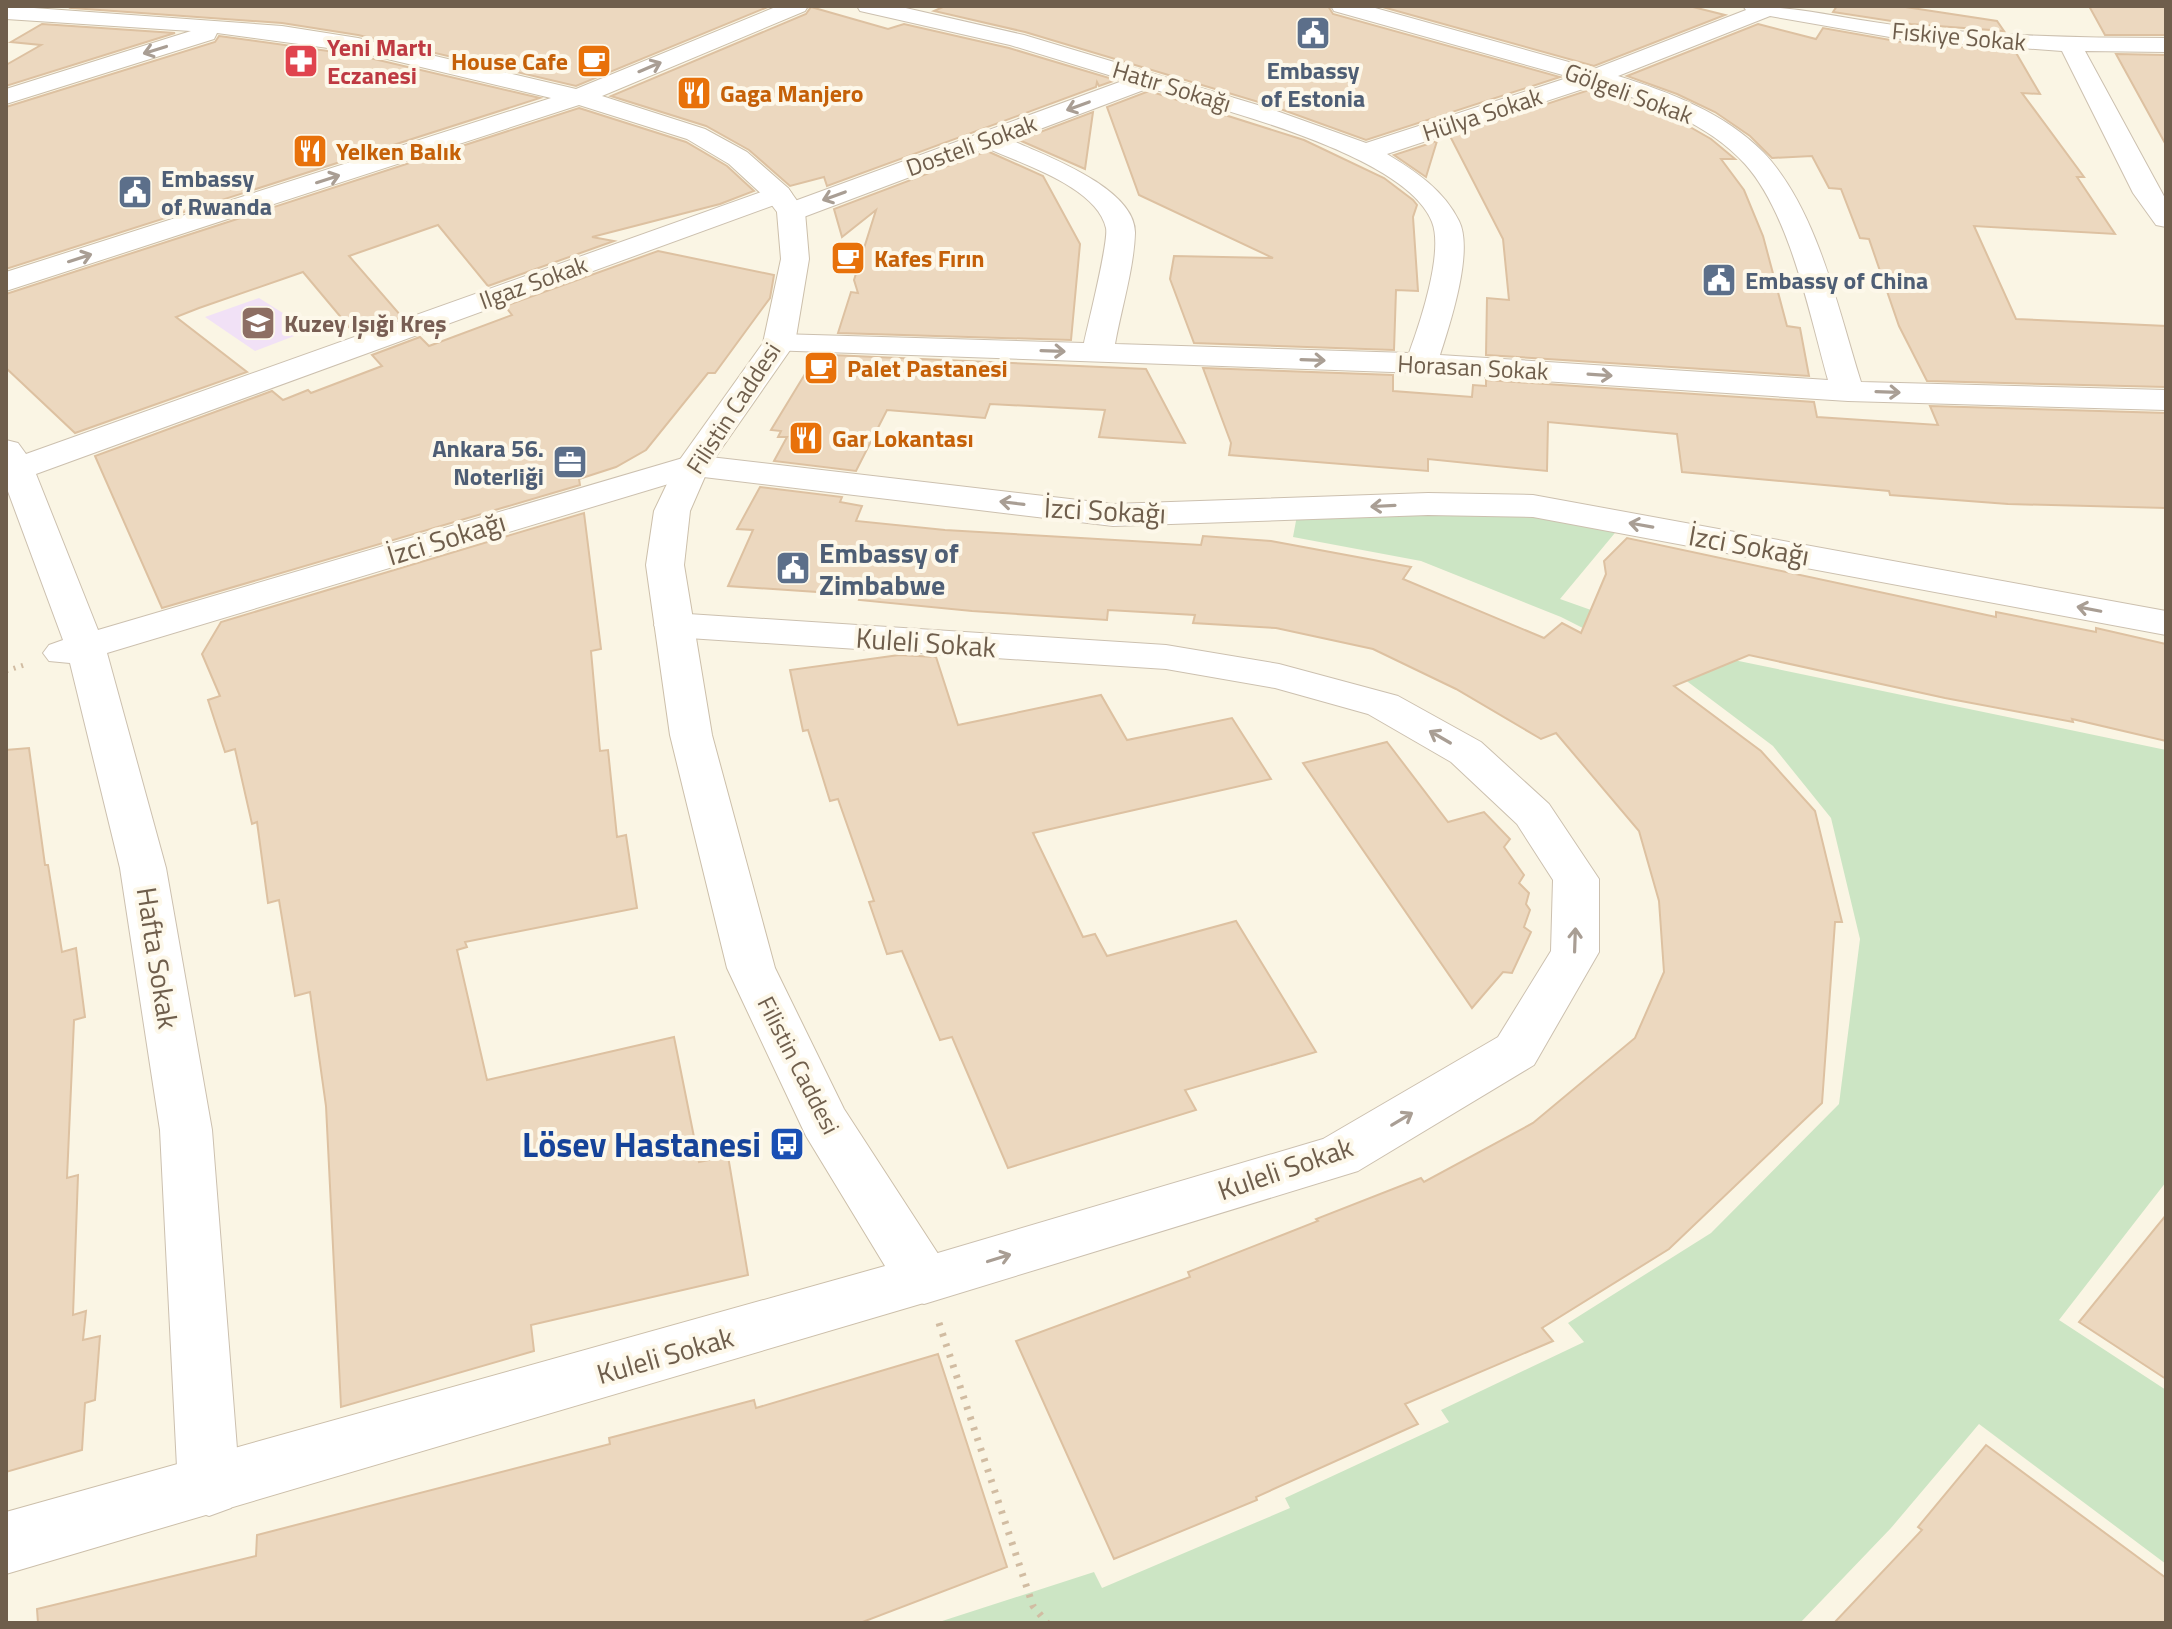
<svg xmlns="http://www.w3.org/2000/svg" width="2172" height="1629" viewBox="0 0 2172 1629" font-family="'Titillium Web',sans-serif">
<rect width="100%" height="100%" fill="#faf5e4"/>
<path fill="#f1e1f6" d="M259,298L310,330L255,351L205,317Z"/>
<path fill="#cce5c4" d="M1428,504L1624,522L1560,599L1729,659L2166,750V1182L2059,1320L2166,1390V1564L1979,1424L1891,1528L1800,1623H936L1094,1572L1102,1588L1290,1508L1285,1498L1449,1422L1441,1410L1584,1342L1568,1323L1711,1233L1839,1104L1860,939L1831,818L1773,746L1684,679L1561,617L1421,561L1293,537L1298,510Z"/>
<g fill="#ecd8bf" stroke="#ddc1a1" stroke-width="2">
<path d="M76,6H770L576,86L358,35L282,23L72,8Z"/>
<path d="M945,6H1328L1333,14L1560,77L1366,140L1272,106L1025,32L934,11Z"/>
<path d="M1379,6H1689L1725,15L1594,66Z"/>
<path d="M1837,6H1899L1997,21L2004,31L1911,24L1833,12Z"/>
<path d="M2089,6H2166V35H2105Z"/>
<path d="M811,7L888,29L904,24L1009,48L1116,80L1099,86L1097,82L1096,87L827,186L824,177L790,186L749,150L706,126L611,96L806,14Z"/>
<path d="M42,24L175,33L6,86V65L41,45L11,42Z"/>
<path d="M1758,24L1816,39L1823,28L1907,43L2015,51L2040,94L2022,93L2084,177H2077L2115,234L1974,226L2016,319L2166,326V387L1927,381L1899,326L1869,239L1860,238L1841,189L1829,188L1812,156L1772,158L1750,136L1715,112L1677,94L1627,76Z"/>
<path d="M219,36L357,55L540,98L6,269V107L215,42Z"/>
<path d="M2116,54L2166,55V145Z"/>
<path d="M1595,88L1674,118L1711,139L1735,159H1721L1744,190L1763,236L1787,326L1800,328L1809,376L1486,355L1487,298L1509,300L1503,239L1450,136Z"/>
<path d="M1149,91L1304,140L1384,178L1413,200L1417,205L1413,217L1418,291L1396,290L1394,350L1194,343L1170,279L1174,256L1273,258L1139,195L1107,107Z"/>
<path d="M579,108L686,142L727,166L754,191L720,204L592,237L614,241L488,286L438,225L349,256L402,317L355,334L303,272L199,308L176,317L247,372L75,433L6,368V294Z"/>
<path d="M1093,112L1085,169L1019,140Z"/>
<path d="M1437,141L1426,177L1394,155Z"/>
<path d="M987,151L1043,176L1080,244L1071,340L838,333L851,292L858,293L854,280L876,210L842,237L834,209Z"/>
<path d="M658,251L774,275L770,298L715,373H708L646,450L616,467L579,479L580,485L162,608L95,456L272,391L283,400L308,390L311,393L382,366L372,355L420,337L429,346L512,315L505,306Z"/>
<path d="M831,355L1146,369L1185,443L1099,437L1105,410L990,404L985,418L887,410L856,471L774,461L787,437H778L781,431L771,430L805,374L825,376Z"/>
<path d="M1203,368L1393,375V391L1472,397L1473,385L1486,386V380L1814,402L1817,417L1938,425L1930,406L2166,413V508L2008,504L1890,495L1889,491L1682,472L1677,434L1548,422L1547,471L1428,459V471L1229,455L1231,443Z"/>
<path d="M760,487L842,497L840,502L862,506L856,521L945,530L1201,545L1203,536L1271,541L1411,567L1403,579L1544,638L1562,623L1581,633L1606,574L1604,561L1627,538L1996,617V612L2096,632V628L2166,644V741L2072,719L2073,722L1945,698L1749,655L1674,686L1761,751L1815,811L1842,922H1835L1822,1103L1669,1249L1542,1328L1553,1341L1405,1404L1418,1424L1256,1497L1257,1500L1114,1559L1016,1341L1190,1277L1188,1272L1318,1221L1316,1219L1421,1178L1424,1182L1533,1123L1635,1038L1664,972L1659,901L1639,831L1556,733L1541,739L1456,689L1373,649L1276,628L1193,623L1195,615L1108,610L1107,620L972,611L859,600L861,595L728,586L753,530L737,529Z"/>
<path d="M584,513L601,649L591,651L600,751L608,750L617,837L626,835L637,908L465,942L467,947L457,950L487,1080L674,1037L699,1162L728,1156L748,1275L531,1325L534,1351L341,1407L326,1106L310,992L295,996L279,900L268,903L257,822L252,824L235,749L225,752L208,700L220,696L202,654L221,622Z"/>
<path d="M899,655L936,657L958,725L1101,695L1127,740L1232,718L1271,779L1033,833L1083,937L1095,934L1107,956L1236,921L1316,1052L1185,1090L1196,1110L1008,1168L952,1037L940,1040L902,951L887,954L869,902L874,901L838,799L830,801L808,730L803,731L790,670Z"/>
<path d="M1387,742L1448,822L1484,812L1510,839L1504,847L1524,875L1519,883L1529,893L1526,904L1530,910L1524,927L1531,932L1512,973L1503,972L1472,1008L1303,763Z"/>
<path d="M29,748L45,865H48L62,952L76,948L85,1017L74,1020L67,1178L78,1175L73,1315L86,1311L83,1340L100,1336L95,1400L85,1403L82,1450L6,1472V750Z"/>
<path d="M2166,1215V1379L2079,1322Z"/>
<path d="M938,1354L1007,1567L860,1623H38L37,1609L256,1556L257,1535L610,1444L609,1438L754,1400L756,1408Z"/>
<path d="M1986,1445L2166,1578V1623H1834L1922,1530L1918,1527Z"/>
</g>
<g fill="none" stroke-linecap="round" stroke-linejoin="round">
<g stroke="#ccc0af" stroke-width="2">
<g id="street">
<path d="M857,6H897L1024,35L1271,109L1366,143L1570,77L1334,11L1331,6H1368L1594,69L1746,10L1743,6C1800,6 1853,21 1911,27C1996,36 2081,38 2166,38V52L2085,51L2166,200V227L2156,225L2133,193L2062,51L1907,40L1770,16L1618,76C1669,92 1725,113 1763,152C1817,208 1838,309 1861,382L2166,390V410L1848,401L1421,373L768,350L763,343L768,336L779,334L1084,343C1088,324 1109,241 1106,228C1097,187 1022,164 987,148L801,218L791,220L781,218L777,212L781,206L1125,80L1010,45L860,11ZM1595,85C1648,102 1707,122 1745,164C1790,214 1810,316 1828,380L1440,355C1450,324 1474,251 1459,221C1444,190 1415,171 1387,154ZM1149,88C1215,108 1406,154 1432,222C1444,252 1420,323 1409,353L1115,344C1121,310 1134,268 1135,233C1136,188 1044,155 1011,140Z"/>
<path d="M778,186L788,188L792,194L788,200L36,474L98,630L693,455L1113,504L1428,493L1533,495L2166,611V635L1533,517L1428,515L1113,526L695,476L107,653L166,868L212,1130L240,1487L231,1508L209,1516L187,1508L178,1487L160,1130L120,868L70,663L49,661L43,653L49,645L63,640L6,486V440L18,443L26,454Z"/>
<path d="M673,613L1166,645L1279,664L1398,696L1481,742L1549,804L1599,879V952L1534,1065L1358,1171L924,1304L904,1297L896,1280L904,1263L1323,1139L1498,1037L1551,951L1553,880L1517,824L1451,762L1368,714L1275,688L1166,669L673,637L659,633L654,625L659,617Z"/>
</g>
</g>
<g stroke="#ccbfaa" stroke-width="2">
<path id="secondary" d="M6,6L282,26L358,38L576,89L778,6H808L805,11L602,96L705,129L747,152L788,188L805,212L809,259L795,343L710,465L690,511L684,565L712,735L775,968L844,1109L944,1263L952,1280L944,1297L6,1574V1512L885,1266L806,1136L727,968L670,735L646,565L654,511L676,465L763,343L781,259L777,212L768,200L729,164L687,139L579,105L6,291V272L551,98L358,52L217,33L214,39L6,104V89L191,31L6,19Z"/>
</g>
<path stroke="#d1bca2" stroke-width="5" stroke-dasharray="2 6" stroke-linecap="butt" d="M6,671L24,665"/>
<path stroke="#d1bca2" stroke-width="7" stroke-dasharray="3 8" stroke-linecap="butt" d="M939,1323L1033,1606L1047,1623"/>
<use href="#street" fill="#fff" fill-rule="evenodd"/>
<use href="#secondary" fill="#fff" fill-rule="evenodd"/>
</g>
<defs><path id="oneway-shaft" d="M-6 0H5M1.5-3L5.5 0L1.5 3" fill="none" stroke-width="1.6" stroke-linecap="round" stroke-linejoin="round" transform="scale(2)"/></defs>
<g stroke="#a99e94">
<use href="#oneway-shaft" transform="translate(155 50) rotate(163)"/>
<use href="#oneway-shaft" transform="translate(650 67) rotate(-23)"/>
<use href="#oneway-shaft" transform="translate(1078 106) rotate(160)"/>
<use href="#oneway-shaft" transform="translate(328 179) rotate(-18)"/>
<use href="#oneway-shaft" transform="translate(834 196) rotate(160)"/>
<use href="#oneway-shaft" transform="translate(80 258) rotate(-18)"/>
<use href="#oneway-shaft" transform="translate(1053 351) rotate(2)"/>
<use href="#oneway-shaft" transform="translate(1313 360) rotate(2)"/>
<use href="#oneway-shaft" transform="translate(1600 375) rotate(4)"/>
<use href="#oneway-shaft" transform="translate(1888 392) rotate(2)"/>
<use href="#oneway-shaft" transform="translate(1012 503) rotate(-173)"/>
<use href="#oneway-shaft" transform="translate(1383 506) rotate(177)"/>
<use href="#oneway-shaft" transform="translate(1641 525) rotate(-170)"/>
<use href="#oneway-shaft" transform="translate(2089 609) rotate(-169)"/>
<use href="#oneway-shaft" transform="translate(1440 737) rotate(-150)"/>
<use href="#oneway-shaft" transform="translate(1575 940) rotate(-88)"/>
<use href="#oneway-shaft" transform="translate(1402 1119) rotate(-31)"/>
<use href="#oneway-shaft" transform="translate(999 1258) rotate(-17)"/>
</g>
<defs>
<g id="civic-square" transform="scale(1.8)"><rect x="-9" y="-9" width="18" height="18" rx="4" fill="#5c6f8a" stroke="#fdf8ea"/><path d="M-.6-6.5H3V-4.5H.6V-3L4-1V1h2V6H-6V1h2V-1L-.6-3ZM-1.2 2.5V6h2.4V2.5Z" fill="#fff"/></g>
<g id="pharmacy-square" transform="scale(1.8)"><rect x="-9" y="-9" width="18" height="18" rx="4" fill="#e0444e" stroke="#fdf8ea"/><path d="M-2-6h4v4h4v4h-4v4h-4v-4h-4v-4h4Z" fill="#fff"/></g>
<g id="cafe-square" transform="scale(1.8)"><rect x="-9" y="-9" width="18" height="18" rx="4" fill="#e8710a" stroke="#fdf8ea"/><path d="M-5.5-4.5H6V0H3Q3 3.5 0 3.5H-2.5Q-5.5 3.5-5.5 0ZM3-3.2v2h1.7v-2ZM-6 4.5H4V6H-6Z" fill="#fff"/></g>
<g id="restaurant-square" transform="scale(1.8)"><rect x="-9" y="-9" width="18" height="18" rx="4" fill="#e8710a" stroke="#fdf8ea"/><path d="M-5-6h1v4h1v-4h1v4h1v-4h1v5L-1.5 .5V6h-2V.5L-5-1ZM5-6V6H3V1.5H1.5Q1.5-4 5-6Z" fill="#fff"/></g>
<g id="school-square" transform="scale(1.8)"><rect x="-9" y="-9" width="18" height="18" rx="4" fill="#8d6e63" stroke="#fdf8ea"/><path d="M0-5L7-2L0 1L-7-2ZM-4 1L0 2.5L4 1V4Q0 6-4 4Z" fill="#fff"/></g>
<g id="office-square" transform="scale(1.8)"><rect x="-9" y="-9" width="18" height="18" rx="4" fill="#5c6f8a" stroke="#fdf8ea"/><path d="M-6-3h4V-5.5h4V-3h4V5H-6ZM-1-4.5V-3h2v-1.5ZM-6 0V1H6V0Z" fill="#fff"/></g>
<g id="bus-square" transform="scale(1.8)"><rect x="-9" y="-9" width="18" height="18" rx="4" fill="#1a4fb4" stroke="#fdf8ea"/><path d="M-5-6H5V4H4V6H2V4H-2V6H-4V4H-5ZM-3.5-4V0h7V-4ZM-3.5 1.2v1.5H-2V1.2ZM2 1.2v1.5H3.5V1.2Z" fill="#fff"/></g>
</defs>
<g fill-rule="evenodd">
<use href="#civic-square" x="1313" y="33"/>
<use href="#pharmacy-square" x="301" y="61"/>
<use href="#cafe-square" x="594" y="61"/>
<use href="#restaurant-square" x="694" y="93"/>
<use href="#restaurant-square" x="310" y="151"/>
<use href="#civic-square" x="135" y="192"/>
<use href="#cafe-square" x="848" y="258"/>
<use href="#civic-square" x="1719" y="280"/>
<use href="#school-square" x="258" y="323"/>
<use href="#cafe-square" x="821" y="368"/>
<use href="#restaurant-square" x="806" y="438"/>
<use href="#office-square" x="570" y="462"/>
<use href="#civic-square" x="793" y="568"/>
<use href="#bus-square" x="787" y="1144"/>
</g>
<g text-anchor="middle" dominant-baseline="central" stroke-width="8" stroke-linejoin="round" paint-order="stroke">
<g font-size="24" fill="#6f5e4c" stroke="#fdf8ea">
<text transform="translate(1959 36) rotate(5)">Fıskiye Sokak</text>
<text transform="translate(1172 86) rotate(17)">Hatır Sokağı</text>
<text transform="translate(1629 93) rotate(20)">Gölgeli Sokak</text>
<text transform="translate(1482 114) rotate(-18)">Hülya Sokak</text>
<text transform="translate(971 145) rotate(-20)">Dosteli Sokak</text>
<text transform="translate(533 282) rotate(-20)">Ilgaz Sokak</text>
<text transform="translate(1473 367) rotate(3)">Horasan Sokak</text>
<text transform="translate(733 408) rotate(-57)">Filistin Caddesi</text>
<text transform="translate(799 1065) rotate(63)">Filistin Caddesi</text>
</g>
<g font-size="24" font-weight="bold" fill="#be3a42" stroke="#fdf8ea" text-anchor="start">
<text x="327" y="47">Yeni Martı<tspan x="327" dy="28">Eczanesi</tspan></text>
</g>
<g font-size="24" font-weight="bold" fill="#c56008" stroke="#fdf8ea" text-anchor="start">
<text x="568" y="61" text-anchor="end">House Cafe</text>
<text x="720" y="93">Gaga Manjero</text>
<text x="336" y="151">Yelken Balık</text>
<text x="874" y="258">Kafes Fırın</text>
<text x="847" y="368">Palet Pastanesi</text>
<text x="832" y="438">Gar Lokantası</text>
</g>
<g font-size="24" font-weight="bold" fill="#4e5e75" stroke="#fdf8ea" text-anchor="start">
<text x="1313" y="70" text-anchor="middle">Embassy<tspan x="1313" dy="28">of Estonia</tspan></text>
<text x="161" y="178">Embassy<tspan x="161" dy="28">of Rwanda</tspan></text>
<text x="1745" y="280">Embassy of China</text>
<text x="544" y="448" text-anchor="end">Ankara 56.<tspan x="544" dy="28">Noterliği</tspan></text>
</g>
<g font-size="24" font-weight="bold" fill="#785e54" stroke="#fdf8ea" text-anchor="start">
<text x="284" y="323">Kuzey Işığı Kreş</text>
</g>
<g font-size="28" fill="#6f5e4c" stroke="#fdf8ea">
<text transform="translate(1105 510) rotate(3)">İzci Sokağı</text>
<text transform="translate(446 538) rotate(-17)">İzci Sokağı</text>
<text transform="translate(1749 545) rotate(10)">İzci Sokağı</text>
<text transform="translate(926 642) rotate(4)">Kuleli Sokak</text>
<text transform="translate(158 958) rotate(81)">Hafta Sokak</text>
<text transform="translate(1285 1168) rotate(-19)">Kuleli Sokak</text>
<text transform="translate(665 1355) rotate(-16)">Kuleli Sokak</text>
</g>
<g font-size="28" font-weight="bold" fill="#4e5e75" stroke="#fdf8ea" text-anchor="start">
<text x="819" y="552">Embassy of<tspan x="819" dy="32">Zimbabwe</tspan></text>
</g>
<g font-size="34" font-weight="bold" fill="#164399" stroke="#fdf8ea" text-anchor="end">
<text x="761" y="1144">Lösev Hastanesi</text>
</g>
</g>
<rect width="2172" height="1629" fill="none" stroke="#6f5e4c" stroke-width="16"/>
</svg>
